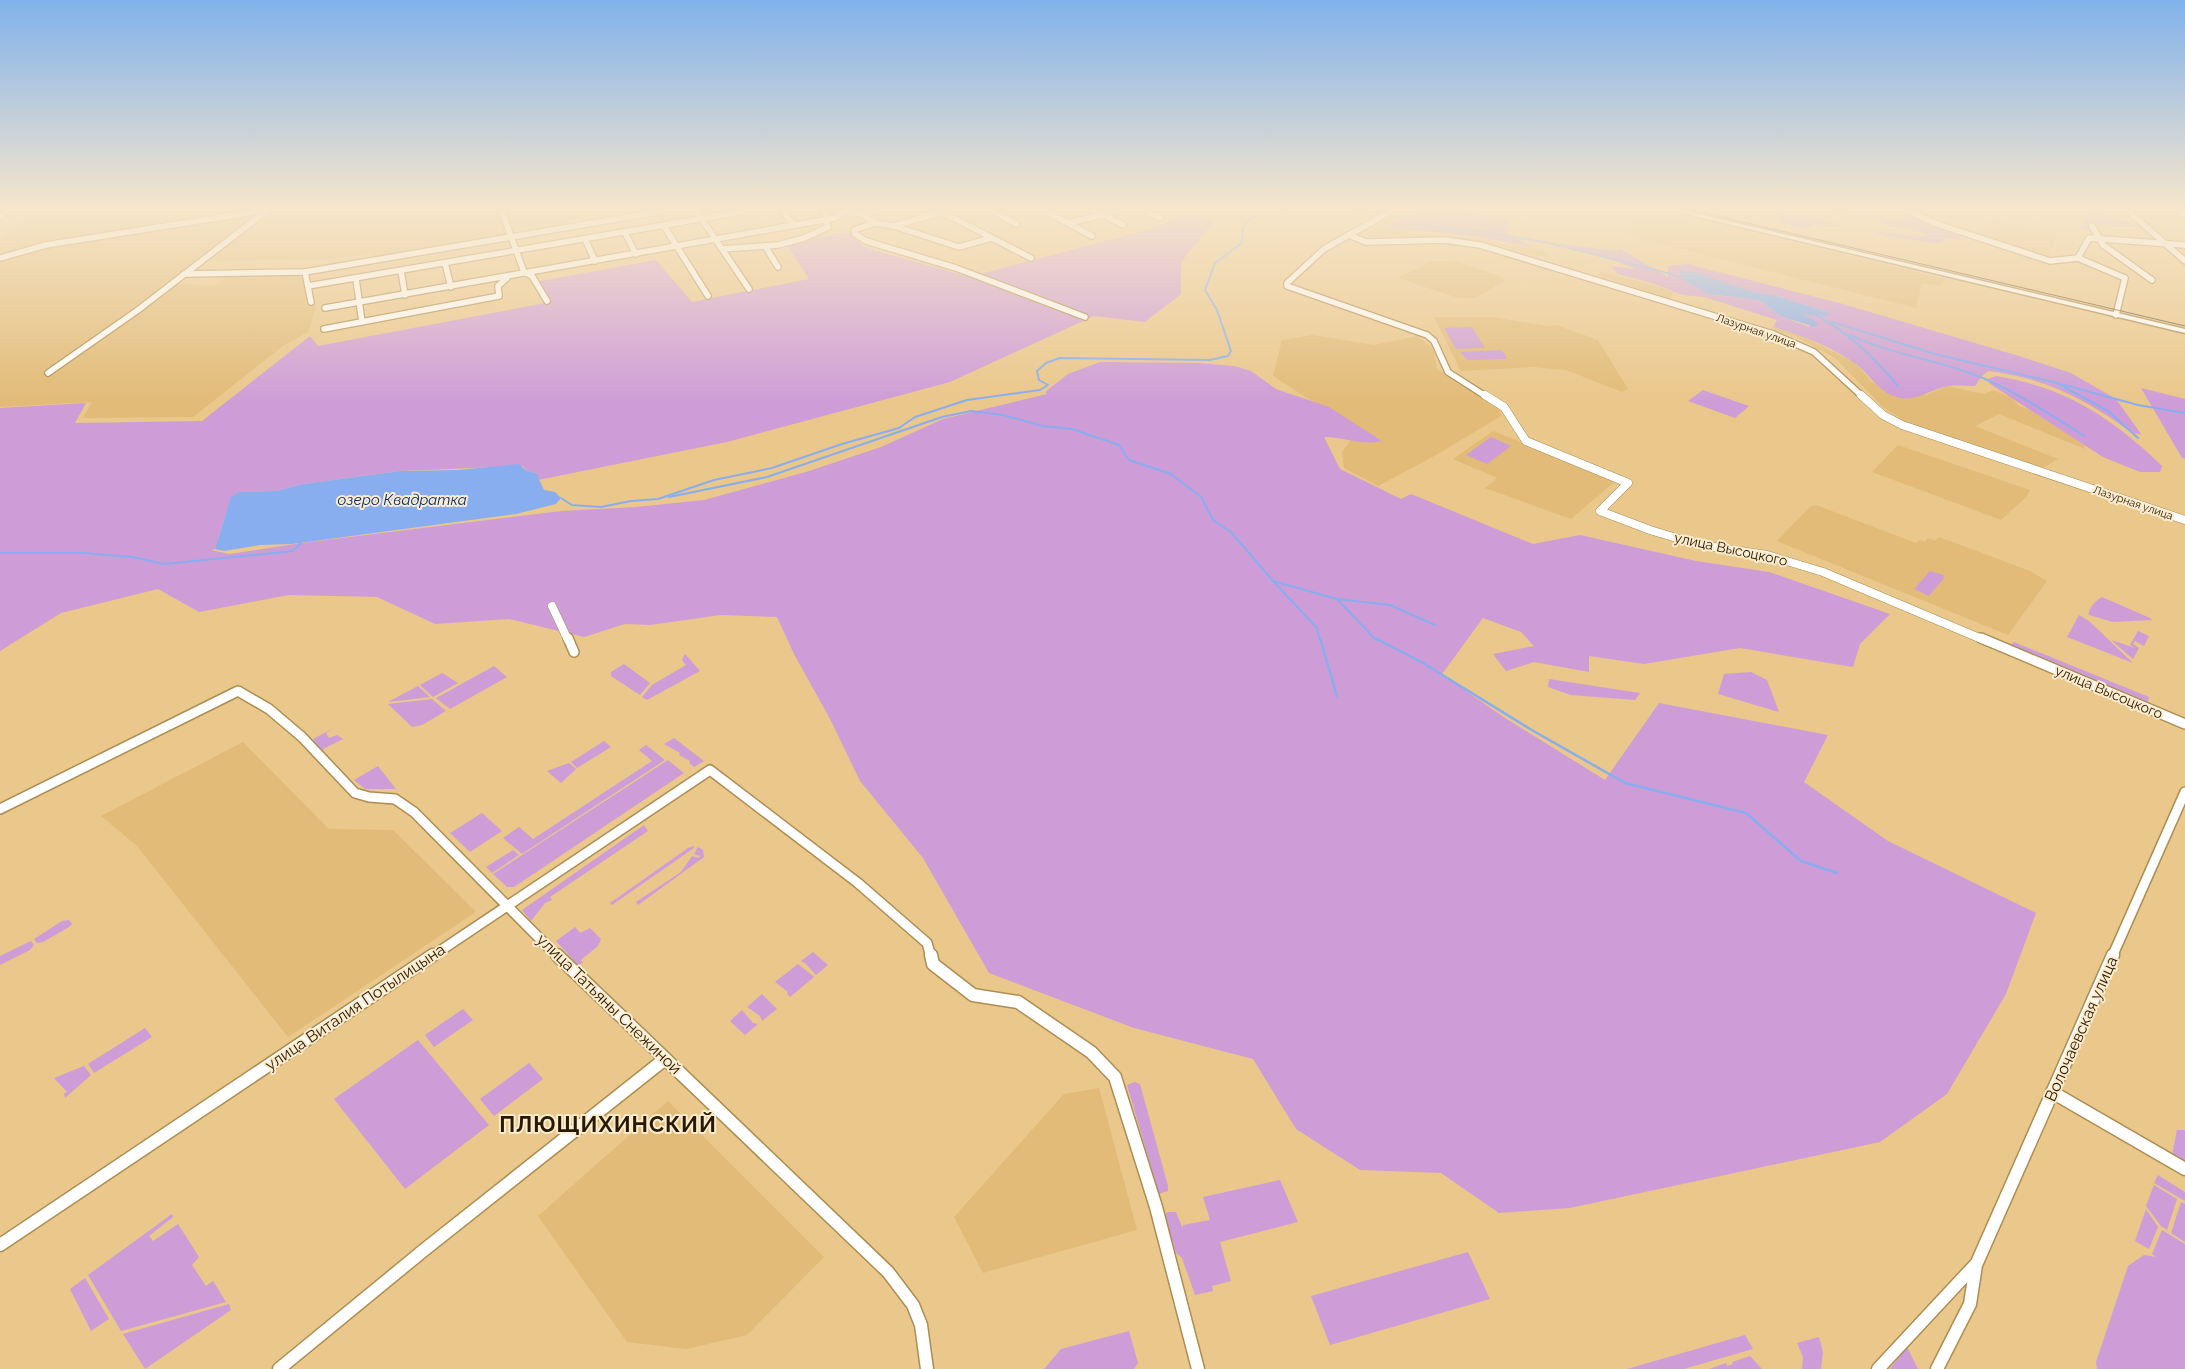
<svg xmlns="http://www.w3.org/2000/svg" width="2185" height="1369" viewBox="0 0 2185 1369" font-family="Raleway,sans-serif">
<rect width="100%" height="100%" fill="#eac78b"/>
<g fill="#e1bb77">
<path d="M42,209H264L260,215L299,209H633L515,230L516,238L371,261L373,253L325,260L208,261L177,284L215,285L229,275L304,272L306,306L317,305L308,332L284,345L193,417L83,418L92,402L0,407V257L3,255H0V238Z"/>
<path d="M1633,209H1657L1944,279L1941,286L1922,283L1916,308L1637,238L1630,233L1631,226L1636,218L1626,215Z"/>
<path d="M1907,209H1917L1955,226L1979,233L1991,221L2057,234L2050,252L2051,256L2064,260H2051L1945,226Z"/>
<path d="M1932,209H1981L1976,216L1962,222Z"/>
<path d="M1392,217L1395,218L1384,226L1403,229L1413,234L1470,237L1511,245L1514,244L1547,251L1549,257H1543L1479,241L1369,236L1365,234Z"/>
<path d="M1432,261H1455L1502,277L1504,281L1476,298H1458L1398,278Z"/>
<path d="M1601,272L1647,283L1673,292L1670,299L1596,275Z"/>
<path d="M1434,317H1492L1548,326L1556,325L1598,340L1628,389L1622,392L1566,370L1533,367L1461,371Z"/>
<path d="M1773,327L1802,336L1854,362L1872,382L1926,395L1947,386L1984,394L1993,390L2012,398L2019,406L2028,409L2066,432L2084,443L2085,449L1999,414L1975,426L2058,459L2043,468L1907,423L1883,407L1835,358L1799,338L1770,329Z"/>
<path d="M1312,335L1374,345L1417,336L1433,348L1437,369L1480,395L1500,410L1501,416L1436,455L1378,486L1344,468L1342,452L1358,431L1273,376L1282,340Z"/>
<path d="M1493,431L1617,480L1571,519L1485,488L1497,478L1453,459Z"/>
<path d="M1898,445L2030,490L2026,497L2001,520L1872,472Z"/>
<path d="M1816,505L1916,543L1920,540L1925,542L1928,538L1935,541L1939,537L2030,571L2047,581L2008,635L1777,541L1810,507Z"/>
<path d="M243,742L329,829L393,830L476,912L288,1037L137,846L101,816Z"/>
<path d="M1099,1088L1137,1230L983,1273L954,1217L1064,1094Z"/>
<path d="M668,1101L824,1257L747,1335L686,1349L627,1342L538,1216Z"/>
</g>
<g fill="#ce9dd7" fill-rule="evenodd">
<path d="M1419,209H1464L1509,222L1508,234L1533,247L1472,236L1389,228L1390,225Z"/>
<path d="M1802,209H1850L1898,222L1908,214L1965,240L1945,238L1942,242L1936,243L1892,237L1871,231L1926,237L1928,234L1886,224L1870,216L1849,212L1837,210L1827,215Z"/>
<path d="M2091,209H2105L2107,218L2141,226L2091,224L2090,231L2080,229Z"/>
<path d="M1772,210L1840,225L1829,226L1815,224L1805,229L1780,222L1783,218L1771,213Z"/>
<path d="M1193,213L1213,223L1181,262V294L1145,322L1094,316L950,382L727,442L538,480L536,473L527,471L523,466L400,471L304,484L276,491L240,492L224,519L215,549L211,550L229,554L301,543L561,511L636,507L704,500L806,472L881,447L943,419L1047,394L1045,392L1068,374L1100,362L1198,363L1234,366L1251,371L1276,389L1329,407L1382,441C1362,446 1344,437 1324,437L1340,469L1401,499L1411,494L1533,544L1580,535L1696,561L1769,572L1890,614L1860,644L1853,667L1740,648L1644,664L1589,656V672L1534,662L1506,671L1493,654L1534,646L1521,632L1483,618L1442,674L1502,716L1605,780L1659,703L1828,735L1804,782L1888,841L2036,913L2006,994L1947,1094L1880,1142L1570,1208L1499,1213L1441,1173L1360,1170L1296,1129L1253,1059L1134,1028L989,973L923,858L860,781L830,719L794,654L777,617L721,615L650,625L625,624L584,637L509,619L435,624L377,597L289,595L199,612L158,589L61,613L0,651V408L86,403L75,423L202,421L310,336L318,346L545,303L535,282L656,260L692,302L809,279L786,244L849,232L864,247L969,277L1147,230Z"/>
<path d="M1557,243L1613,251L1621,249L1668,277V266L1687,264L1843,304L2019,356L2071,373L2116,399L2141,434L2132,433C2086,399 2045,378 1988,371L1981,377L1975,386C1967,386 1957,385 1949,386C1933,388 1918,401 1901,398C1879,395 1870,373 1853,362C1830,346 1800,335 1773,327L1777,320L1704,297L1683,295L1651,283L1618,274L1611,266L1635,269L1613,260ZM1686,271L1753,292L1774,295L1828,312L1803,314L1810,319L1809,327L1782,317L1759,300L1714,295L1703,291L1694,284L1676,275Z"/>
<path d="M1472,327L1485,348L1456,349L1444,328Z"/>
<path d="M1500,350L1504,352L1507,359L1467,360L1460,352Z"/>
<path d="M1996,376C2065,387 2112,418 2162,466L2160,472H2140L2103,457L1990,384L1988,379Z"/>
<path d="M2141,388L2185,399V459L2182,458Z"/>
<path d="M1703,390L1749,406L1735,418L1688,401Z"/>
<path d="M1491,437L1511,446L1487,464L1466,455Z"/>
<path d="M1930,571L1943,575L1944,578L1929,596L1914,589Z"/>
<path d="M2102,597L2150,618L2152,620L2113,622L2089,615C2087,610 2096,600 2102,597Z"/>
<path d="M2079,615L2089,621L2133,663L2067,637Z"/>
<path d="M2138,631L2149,636L2144,646L2135,641L2133,644L2139,648L2133,659L2111,640L2135,648L2130,645Z"/>
<path d="M2014,642L2149,697L2148,702L2011,645Z"/>
<path d="M685,654L700,671L647,700L642,697L652,685L686,665L682,660Z"/>
<path d="M624,664L650,683L640,695L611,676V672Z"/>
<path d="M494,666L507,677L450,709L436,698Z"/>
<path d="M1751,672L1767,680L1779,712L1718,694L1724,674Z"/>
<path d="M442,673L458,683L433,697L420,685Z"/>
<path d="M1549,679L1640,693L1635,700L1571,695L1548,687Z"/>
<path d="M418,686L430,697L388,702Z"/>
<path d="M432,699L446,711L422,725L412,727L388,704Z"/>
<path d="M334,728L326,733L329,738L337,735L343,739L323,749L324,751L322,753L313,739Z"/>
<path d="M674,738L704,761L694,767L689,763L690,761L679,755L680,753L664,744Z"/>
<path d="M604,741L611,747L577,768L571,762Z"/>
<path d="M646,745L665,760L522,854L503,838L519,827L533,839L652,761L639,750Z"/>
<path d="M668,760L684,773L514,887H507L493,874Z"/>
<path d="M569,763L576,769L561,783L547,771Z"/>
<path d="M378,766L396,789H365L354,780Z"/>
<path d="M482,813L502,831L470,852L450,833Z"/>
<path d="M644,825L648,831L550,897L552,900L545,903L531,921L522,910Z"/>
<path d="M694,846V848L612,905L610,903L688,848Z"/>
<path d="M698,847L703,850L704,857L638,905L636,902L681,872L692,856L699,858L700,856L694,854Z"/>
<path d="M513,850L519,855L492,873L486,867Z"/>
<path d="M69,920L72,924L69,927L43,942L37,943L34,939L62,921Z"/>
<path d="M575,927L580,933L590,928L601,939L598,946L581,960L583,963L578,965L556,941Z"/>
<path d="M31,941L34,945L30,950L0,965V956Z"/>
<path d="M813,952L828,965L816,975L805,963L801,961Z"/>
<path d="M798,964L814,977L790,997L787,994L788,992L775,982Z"/>
<path d="M762,994L777,1009L762,1021L760,1016L747,1007Z"/>
<path d="M463,1009L473,1020L434,1047L425,1035Z"/>
<path d="M742,1010L753,1023L758,1024L745,1035L730,1021Z"/>
<path d="M145,1028L152,1037L94,1073L88,1064Z"/>
<path d="M418,1040L489,1125L405,1189L334,1099Z"/>
<path d="M529,1063L543,1079L494,1116L480,1099Z"/>
<path d="M84,1066L91,1075L65,1098L64,1094L67,1092L54,1078Z"/>
<path d="M1135,1082L1140,1084L1168,1186V1191L1159,1194L1127,1085Z"/>
<path d="M2177,1130H2185V1162L2172,1155Z"/>
<path d="M2158,1175L2185,1192V1201L2154,1183Z"/>
<path d="M1280,1180L1298,1222L1220,1242L1231,1281L1212,1286L1213,1291L1195,1295L1182,1258L1176,1253L1164,1216L1167,1212H1176L1183,1229V1225L1210,1220L1203,1197Z"/>
<path d="M2154,1185L2177,1199L2167,1230L2161,1226L2146,1206Z"/>
<path d="M2181,1202L2185,1204V1242L2171,1233Z"/>
<path d="M2146,1209L2158,1227L2149,1249L2135,1241Z"/>
<path d="M172,1214L173,1217L149,1236L153,1241L178,1224L199,1257L192,1265L206,1286L213,1281L226,1302L121,1331L88,1275Z"/>
<path d="M2162,1230L2185,1244V1369H2097L2096,1362L2128,1266L2144,1255L2156,1257L2152,1254Z"/>
<path d="M1468,1252L1490,1299L1330,1345L1311,1296Z"/>
<path d="M85,1278L109,1319L91,1331L70,1289Z"/>
<path d="M229,1304L231,1310L145,1369L123,1334Z"/>
<path d="M1129,1331L1138,1363L1134,1369H1044L1061,1349Z"/>
<path d="M1745,1335L1753,1349L1684,1369H1627Z"/>
<path d="M1819,1337L1823,1352L1821,1369H1802L1803,1357L1797,1343Z"/>
<path d="M1907,1347L1918,1369H1890Z"/>
<path d="M1750,1356L1762,1369H1709L1726,1363L1727,1366L1733,1364L1732,1362Z"/>
</g>
<g fill="#88aef0">
<path d="M1681,271L1695,272L1753,292L1774,295L1828,312L1829,315L1827,316L1803,314L1818,323L1815,327L1782,317L1759,300L1708,294L1675,275H1679Z"/>
<path d="M519,464L527,471L536,473L544,490L555,492L561,498L556,504L516,514L292,544L260,545L224,551L215,549L231,497L240,492L276,491L304,484L400,471L458,470Z"/>
</g>
<g fill="none" stroke-linecap="round" stroke-linejoin="round">
<g stroke="#88aef0" stroke-width="2">
<path d="M1357,209L1383,214"/>
<path d="M1389,215L1403,217L1420,225L1459,228L1549,243L1675,275"/>
<path d="M1812,313C1847,331 1873,356 1898,386"/>
<path d="M1832,322L1935,354L2057,383L2108,411L2138,438"/>
<path d="M1850,335C1888,353 1931,359 1970,373C2011,388 2048,413 2084,436"/>
<path d="M2061,384L2138,405L2185,413"/>
<path d="M669,497L767,477L942,417L971,411L1003,415L1043,426L1072,429L1119,445L1129,460L1171,474L1201,497L1213,520L1231,532L1273,581L1337,599L1390,605L1435,625"/>
<path d="M561,498L572,505L601,507L631,501L658,499L714,480L772,468L842,444L899,428L915,417L967,400L1040,390L1048,385L1039,380L1037,371L1046,363L1060,358L1210,360L1228,356L1231,351L1217,310L1205,290L1215,263L1242,243L1243,227C1253,212 1274,211 1290,209"/>
<path d="M0,553H83L133,557L164,564L293,551L301,543"/>
<path d="M1274,582L1317,628L1320,640"/>
<path d="M1338,600L1376,640"/>
</g>
<g stroke="#88aef0" stroke-width="2.5">
<path d="M1320,638L1337,696"/>
<path d="M1375,638L1423,663L1530,729L1625,783L1746,813L1801,861L1837,873"/>
</g>
<g stroke="#ad8d51" stroke-width="8">
<g id="minor-far3">
<path d="M501,209L524,272L532,276L547,301"/>
<path d="M695,209L749,289"/>
<path d="M781,209L794,225"/>
<path d="M821,209L829,219"/>
<path d="M990,209L1016,224"/>
<path d="M1041,209L1092,236"/>
<path d="M1092,209L1123,225"/>
<path d="M1142,209L1160,218"/>
<path d="M1395,209L1324,249L1287,283V286L1427,335L1434,341L1448,372L1487,397"/>
<path d="M1904,209L1937,224L2050,261L2078,258L2125,278L2116,315"/>
<path d="M2126,209L2185,261"/>
<path d="M2177,209L2185,215"/>
<path d="M844,212L867,214L882,209"/>
<path d="M942,212L1031,258"/>
<path d="M861,213L875,223L894,226L959,247L991,238"/>
<path d="M0,216L11,209"/>
<path d="M875,223L854,230L855,234L866,241L956,268L1085,317"/>
<path d="M1069,223L1125,209"/>
<path d="M664,226L708,296"/>
<path d="M894,226L952,209"/>
<path d="M2092,226L2103,245L2152,280"/>
<path d="M625,233L636,254"/>
<path d="M1349,235L1366,242L1444,240L1480,245L1773,334L1814,352L1863,397"/>
<path d="M585,239L595,261"/>
<path d="M765,246L778,267"/>
<path d="M722,249L778,245L804,238L828,227L825,219"/>
<path d="M0,258L46,245L267,210"/>
<path d="M2078,258L2089,238L2185,245"/>
<path d="M445,263L451,287"/>
<path d="M401,271L405,295"/>
<path d="M305,272L311,302"/>
<path d="M184,274L305,272L675,209"/>
<path d="M356,279L362,322"/>
<path d="M308,286L758,209"/>
<path d="M325,308L835,218L846,209"/>
<path d="M324,329L499,296L498,286L507,278"/>
<path d="M48,373L138,310L269,209"/>
</g>
</g>
<g stroke="#ad8d51" stroke-width="9">
<g id="minor-far2">
<path d="M1485,395L1504,407L1526,441L1628,483L1600,511L1650,530L1700,545L1767,555L1823,572L1984,640"/>
<path d="M1861,395L1883,415L1902,425L2185,520"/>
<path d="M552,606L568,640"/>
</g>
</g>
<g stroke="#ad8d51" stroke-width="12">
<g id="minor-far1">
<path d="M568,638L574,652"/>
<path d="M1981,638L2185,724"/>
<path d="M0,809L238,691L269,709L302,737L355,793L369,797L395,799L414,812L558,957"/>
<path d="M431,957L710,770L858,883L927,943L931,957"/>
<path d="M2112,957L2185,792"/>
</g>
</g>
<g stroke="#ad8d51" stroke-width="15">
<g id="minor">
<path d="M557,955L888,1272L913,1305L921,1325L927,1369"/>
<path d="M931,955L933,964L973,995L1018,1002L1091,1052L1115,1077L1156,1207L1198,1369"/>
<path d="M2052,1092L2185,1169"/>
<path d="M0,1245L433,955"/>
<path d="M279,1369L424,1250L665,1059"/>
<path d="M1878,1369L1975,1265"/>
<path d="M1937,1369L1970,1304L1976,1265L2113,955"/>
</g>
</g>
<g stroke="#ad8d51" stroke-width="3">
<path id="major" d="M1665,209H1678L2185,329V333Z"/>
</g>
<use href="#minor-far3" stroke="#fff" stroke-width="5.5"/>
<use href="#minor-far2" stroke="#fff" stroke-width="8"/>
<use href="#minor-far1" stroke="#fff" stroke-width="9"/>
<use href="#minor" stroke="#fff" stroke-width="12"/>
<use href="#major" fill="#fff" fill-rule="evenodd"/>
<path stroke="#6c5732" stroke-width="1" d="M1688,209L2185,326"/>
</g>
<linearGradient id="sky" x2="0" y2="1"><stop stop-color="#81b2eb"/><stop offset="0.52" stop-color="#f6e6cb"/><stop offset="1" stop-color="#f6e6cb" stop-opacity="0"/></linearGradient>
<rect width="2185" height="401" fill="url(#sky)"/>
<g text-anchor="middle" dominant-baseline="central" stroke-width="4" stroke-linejoin="round" paint-order="stroke">
<g font-size="11" fill="#271a02" stroke="#fcebcd">
<text transform="translate(1756 331) rotate(19)">Лазурная улица</text>
<text transform="translate(2133 503) rotate(19)">Лазурная улица</text>
</g>
<g font-size="14" fill="#271a02" stroke="#fcebcd">
<text transform="translate(1731 549) rotate(12)">улица Высоцкого</text>
<text transform="translate(2109 692) rotate(23)">улица Высоцкого</text>
</g>
<g font-size="15" font-style="italic" fill="#012a74" stroke="#fcebcd">
<text x="402" y="500">озеро Квадратка</text>
</g>
<g font-size="16" fill="#271a02" stroke="#fcebcd">
<text transform="translate(609 1004) rotate(44)">улица Татьяны Снежиной</text>
<text transform="translate(355 1007) rotate(-34)">улица Виталия Потылицына</text>
<text transform="translate(2081 1029) rotate(-66)">Волочаевская улица</text>
</g>
<g font-size="22" font-weight="bold" letter-spacing="1" fill="#271a02" stroke="#fcebcd">
<text x="608" y="1124">ПЛЮЩИХИНСКИЙ</text>
</g>
</g>
</svg>
